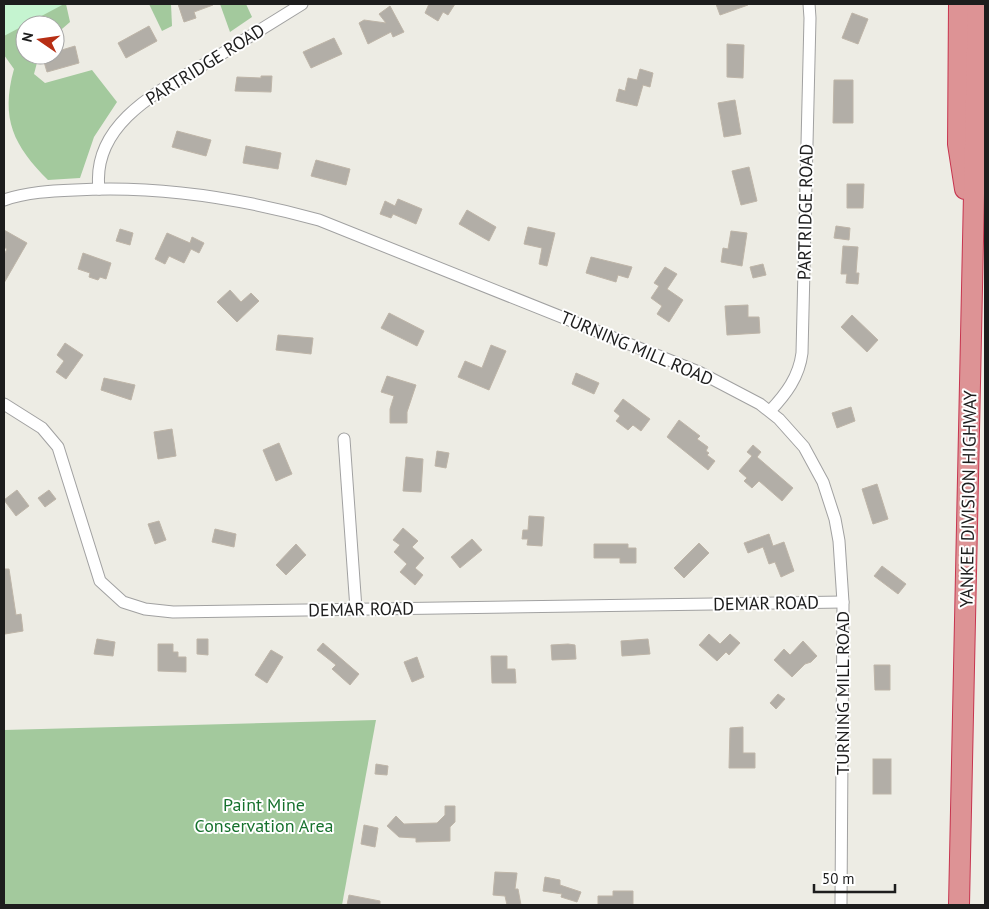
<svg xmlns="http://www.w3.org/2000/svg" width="989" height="909" viewBox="0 0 989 909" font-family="'PT Sans',sans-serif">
<rect width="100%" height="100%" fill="#edece4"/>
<g fill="#a3c99d">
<path d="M4,4H66L70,22L55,35V25H25V55H39L34,74L45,83L92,70L117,102L94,137L80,178L48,180C14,146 0,119 14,69L4,55Z"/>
<path d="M149,4H171L172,26L162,31Z"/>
<path d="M220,4H246L252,17L230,32Z"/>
<path d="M376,720L342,905H4V730Z"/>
</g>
<path fill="#c5f4d0" d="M4,4H64L4,36Z"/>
<g fill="#b2aea7" stroke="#beb5a8">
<path d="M178,4H213V5L194,12L196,18L184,22Z"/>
<path d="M429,4H455L448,15L443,12L438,21L425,13Z"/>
<path d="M716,4H748V5L720,15Z"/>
<path d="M390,6L404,32L393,37L391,32L368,44L359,23L364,20L386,23L379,14Z"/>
<path d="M852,13L868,19L858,44L842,38Z"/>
<path d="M149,26L157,41L126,58L118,43Z"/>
<path d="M334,38L342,54L311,68L303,52Z"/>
<path d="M727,44L744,45L743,78L727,77Z"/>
<path d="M75,46L79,63L47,72L42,55H55V52Z"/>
<path d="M640,69L653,73L650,87L643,85L637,106L616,101L619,89L625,91L628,78L637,80Z"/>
<path d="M261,76H272L271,92L235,91L237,77L261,78Z"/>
<path d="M834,80H853V123H833Z"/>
<path d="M735,100L741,134L724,137L718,103Z"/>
<path d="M177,131L211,140L206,156L172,147Z"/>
<path d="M246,146L281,153L278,169L243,163Z"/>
<path d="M316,160L350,169L346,185L311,176Z"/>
<path d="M749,167L757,201L741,205L732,171Z"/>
<path d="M847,184H864L863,208H847Z"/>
<path d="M398,199L422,209L416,224L393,214L391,218L380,214L385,201L395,206Z"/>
<path d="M467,210L496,227L489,241L459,224Z"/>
<path d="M836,226L850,228L849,240L834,238Z"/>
<path d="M528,227L555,233L547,266L539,264L542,248L524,244Z"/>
<path d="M120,229L133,233L130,245L116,241Z"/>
<path d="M4,230L27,243L4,283V255L7,249L4,247Z"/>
<path d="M731,231L747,233L742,266L721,262L723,248L728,249Z"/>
<path d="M167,233L190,243L192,237L204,243L199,253L191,249L184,263L169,256L165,264L155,259Z"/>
<path d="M843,246L858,247L856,273H859L858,284L846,283L847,274H841Z"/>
<path d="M83,253L111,263L106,279L100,277L98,280L89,277L90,273L78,269Z"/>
<path d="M591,257L632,267L628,278L618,275L616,282L586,273Z"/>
<path d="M763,264L766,275L753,278L750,267Z"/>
<path d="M665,267L677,274L667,289L683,300L669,322L657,314L662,306L651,298L659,286L654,283Z"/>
<path d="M230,290L241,302L251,293L259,301L237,322L217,302Z"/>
<path d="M748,305V317H759L760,333L727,335L725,306Z"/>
<path d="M389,313L424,331L417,346L381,328Z"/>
<path d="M852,315L878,340L867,352L841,327Z"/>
<path d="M278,335L313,338L311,354L276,350Z"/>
<path d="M65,343L83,355L66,379L56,372L64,361L57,355Z"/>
<path d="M491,345L506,351L489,390L458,377L465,361L482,368Z"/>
<path d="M576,373L599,383L594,394L572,384Z"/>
<path d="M387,376L416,385L407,412V423H390V409L394,396L381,392Z"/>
<path d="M104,378L135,385L131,400L101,390Z"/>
<path d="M623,399L650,419L641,431L633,425L628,430L616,421L620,416L614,411Z"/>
<path d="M851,407L855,421L837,428L832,413Z"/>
<path d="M679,420L700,436L697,439L708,447L706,451L709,453L707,455L715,461L708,470L667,437Z"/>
<path d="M172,429L176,456L158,459L154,432Z"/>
<path d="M279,443L292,474L276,481L263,450Z"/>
<path d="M753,445L761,452L757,457L793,488L782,501L759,481L752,488L744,481L747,478L739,471L752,456L747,452Z"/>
<path d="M437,451L449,453L446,468L435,466Z"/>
<path d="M406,457L423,459L421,492L403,491Z"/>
<path d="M877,484L888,519L873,524L862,489Z"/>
<path d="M17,490L29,506L16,516L4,500Z"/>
<path d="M49,490L56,499L45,507L38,498Z"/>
<path d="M529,516L544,517L542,546L527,545L528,539H522L523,530H528Z"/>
<path d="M159,521L166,540L155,544L148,524Z"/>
<path d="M403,528L418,541L412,547L424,558L415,568L423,575L415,585L400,572L407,564L394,552L400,545L393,540Z"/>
<path d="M215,529L236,534L234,547L212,542Z"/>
<path d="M769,534L773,546L784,542L794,571L781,577L775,562L769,564L763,547L748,553L744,543Z"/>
<path d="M472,539L482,550L460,568L451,557Z"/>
<path d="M699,543L709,553L684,578L674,568Z"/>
<path d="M296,544L306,555L286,575L276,565Z"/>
<path d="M594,544H628V548H636V563H620V558H594Z"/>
<path d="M882,566L906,584L898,594L874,576Z"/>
<path d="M4,569H9L16,615L21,614L23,631L5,634Z"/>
<path d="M709,634L720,644L730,634L740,643L729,655L726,652L717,661L699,645Z"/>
<path d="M97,639L115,642L113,656L94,654Z"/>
<path d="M197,639H208V655L197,654Z"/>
<path d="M648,639L650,654L622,656L621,641Z"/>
<path d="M803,641L817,656L811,662L805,664L792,677L774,660L784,649L790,655Z"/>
<path d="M323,643L359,674L350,685L332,669L336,665L317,650Z"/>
<path d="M158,644H173V652H178V657H186V672L158,671Z"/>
<path d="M568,644L575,645L576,659L552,660L551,645Z"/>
<path d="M271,650L283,657L267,683L255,675Z"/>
<path d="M491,656H507V669H515L516,683H492Z"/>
<path d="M417,657L424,677L412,682L404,662Z"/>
<path d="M874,665H890V690H875Z"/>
<path d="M778,694L785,699L776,709L770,703Z"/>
<path d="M743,727V753H755V768H729L730,728Z"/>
<rect x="873" y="759" width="18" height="35"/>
<path d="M376,764L388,766L387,775L375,774Z"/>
<path d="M445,806H455V822L450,827V841L416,842V838L399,837L387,826L396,816L404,824L437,823L445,815Z"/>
<path d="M364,825L378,828L375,847L361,844Z"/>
<path d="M495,872L517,873L515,889H518L521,905H507L505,896L493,895Z"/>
<path d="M545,877L560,880V885L581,892L577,902L561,897L562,894L543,891Z"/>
<path d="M613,891H633V905H598V896H613Z"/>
<path d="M349,895L380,901V905H347Z"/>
</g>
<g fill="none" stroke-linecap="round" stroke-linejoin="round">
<g stroke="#a1a1a1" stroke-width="13">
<g id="minor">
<path d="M99,189C91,120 167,87 215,58C244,40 273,22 302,4"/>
<path d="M4,200C27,192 51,191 75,190C158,185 240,198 319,220L699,372L760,404L779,419L804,447L823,482L835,519L839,541L843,602L841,905"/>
<path d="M4,404L42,428L58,447L100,581L123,602L145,609L173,612L843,602"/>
<path d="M770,411C786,394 799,377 802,353L810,18L809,4"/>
<path d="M344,439L356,609"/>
</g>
</g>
<g stroke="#c7354f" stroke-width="22">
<g id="motorway">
<path d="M959,4L958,144L965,189"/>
<path d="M959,905L978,4"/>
</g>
</g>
<use href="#minor" stroke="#fff" stroke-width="11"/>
<use href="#motorway" stroke="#dd9395" stroke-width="20"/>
</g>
<g text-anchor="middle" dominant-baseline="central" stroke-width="4" stroke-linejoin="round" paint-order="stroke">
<g font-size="18" fill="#1d1d1d" stroke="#fff">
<text transform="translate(205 64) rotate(-32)">PARTRIDGE ROAD</text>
<text transform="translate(805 212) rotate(-89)">PARTRIDGE ROAD</text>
<text transform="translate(637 348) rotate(23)">TURNING MILL ROAD</text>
<text transform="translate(968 499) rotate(-89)">YANKEE DIVISION HIGHWAY</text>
<text transform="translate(766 603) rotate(-1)">DEMAR ROAD</text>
<text transform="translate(361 609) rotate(-1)">DEMAR ROAD</text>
<text transform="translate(842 693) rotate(-90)">TURNING MILL ROAD</text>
</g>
<g font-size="18" fill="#16712d" stroke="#fff">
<text x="264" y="804">Paint Mine<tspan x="264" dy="21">Conservation Area</tspan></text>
</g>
</g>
<rect width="989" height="909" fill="none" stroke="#1d1d1d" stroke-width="10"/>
<g transform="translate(40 40) rotate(283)"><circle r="24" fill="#ffffff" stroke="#a5a5a5"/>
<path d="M0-4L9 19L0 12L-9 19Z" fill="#b72e14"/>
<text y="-8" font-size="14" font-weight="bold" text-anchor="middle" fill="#1d1d1d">N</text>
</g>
<path d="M814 884v8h81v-8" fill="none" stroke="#1d1d1d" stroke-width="2.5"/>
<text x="822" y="884" font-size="15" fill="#1d1d1d" stroke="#ffffff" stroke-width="4" paint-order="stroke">50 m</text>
</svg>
